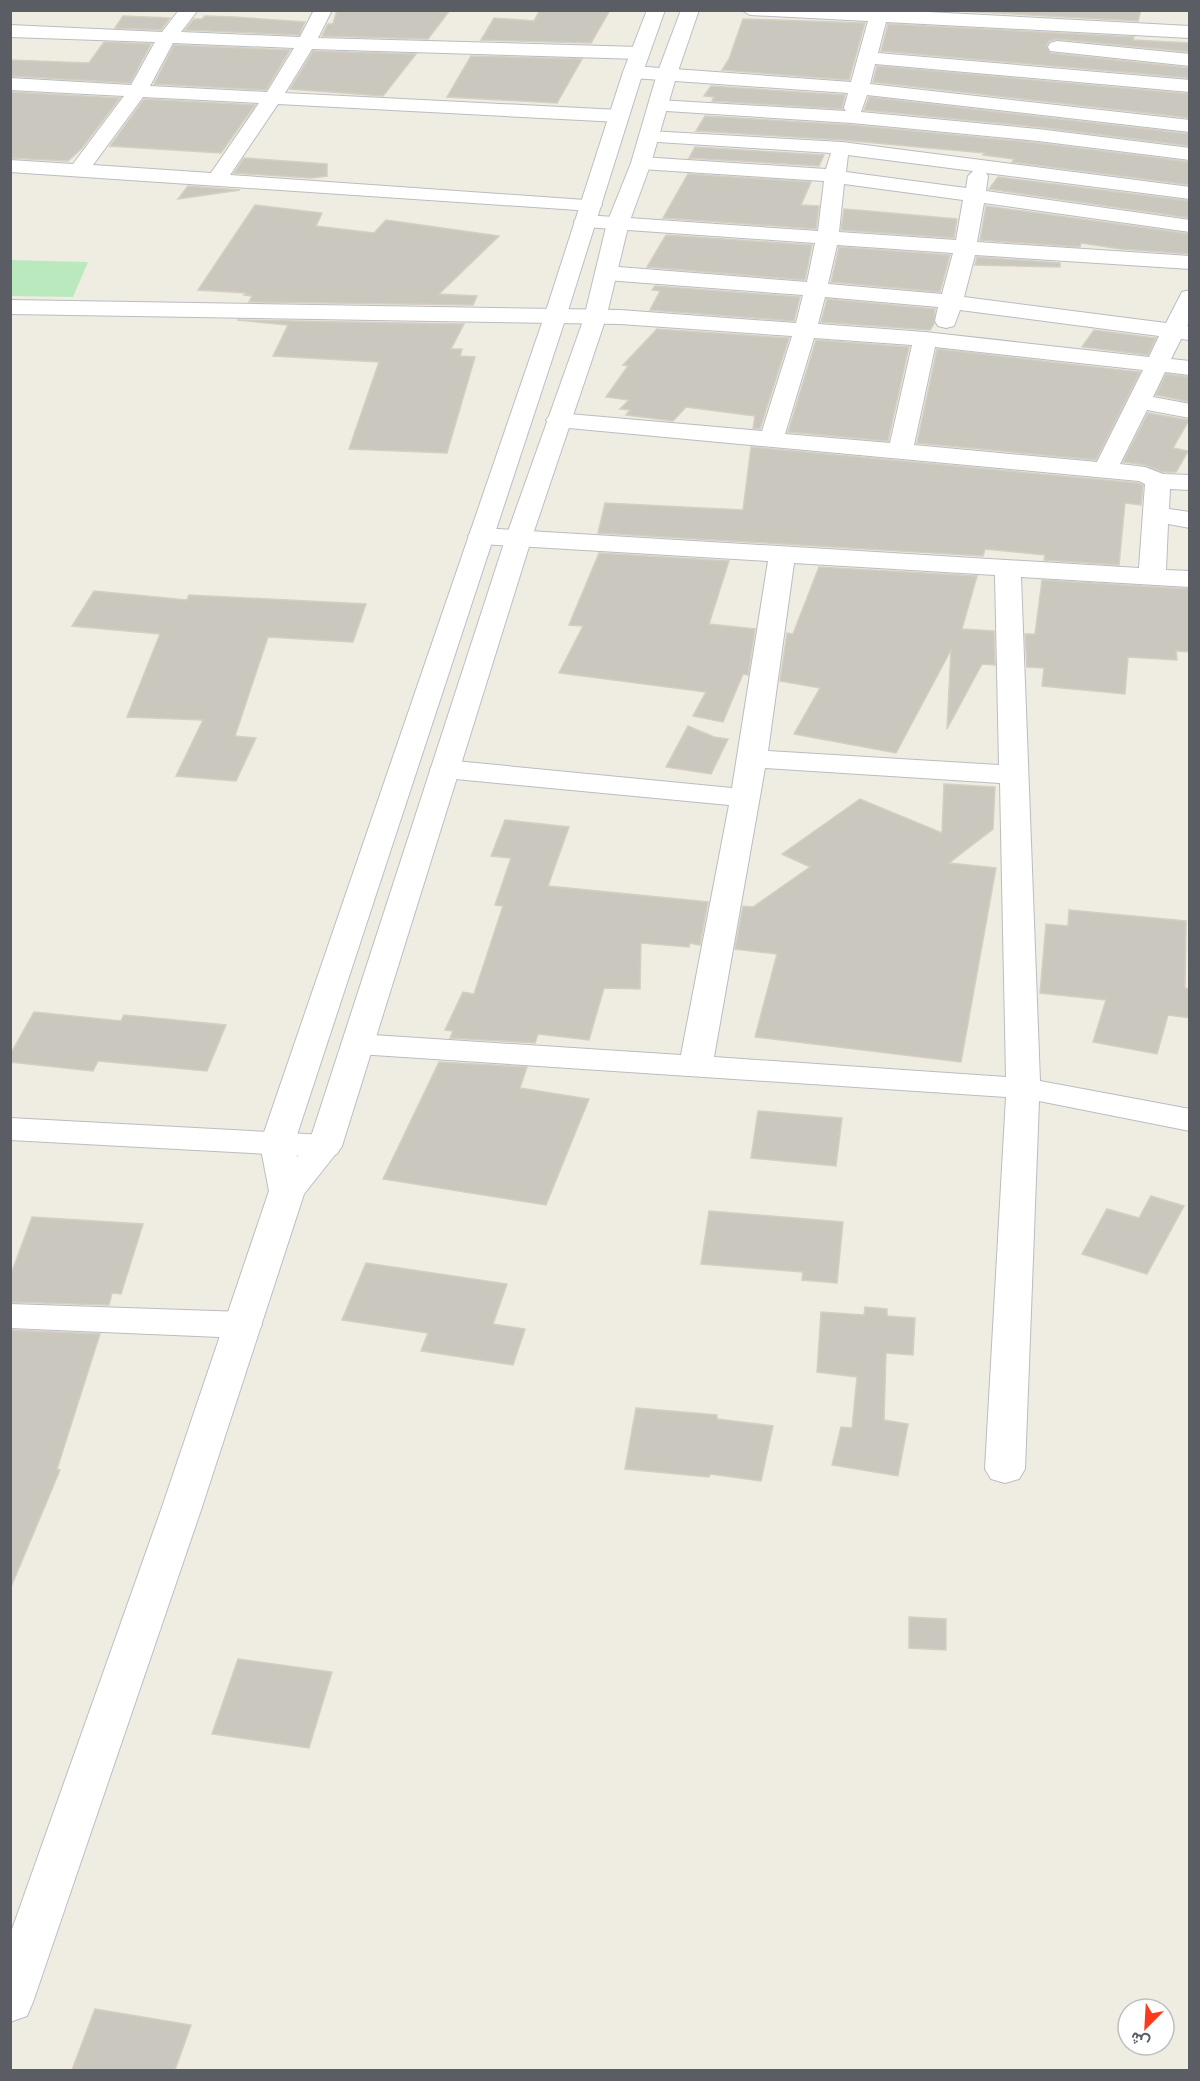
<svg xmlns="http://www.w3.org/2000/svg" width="1200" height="2081" viewBox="0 0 1200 2081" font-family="Barlow,Vazirmatn,sans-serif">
<rect width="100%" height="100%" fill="#efede2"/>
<path fill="#bbe9be" d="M11,260L88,262L73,297L11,296Z"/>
<g fill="#cac7bf" stroke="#d4cfc0" stroke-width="1.5">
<path d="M337,10H450L428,39L322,36L328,24H333Z"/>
<path d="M540,10H610L591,43L481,40L494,18L534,21Z"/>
<path d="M941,10H1141L1138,21Z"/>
<path d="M123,16L170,18L161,30L115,28Z"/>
<path d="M205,16L234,17L305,22L299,35L185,30L194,19H202Z"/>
<path d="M743,19L865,23L849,80L722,70L729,59Z"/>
<path d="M888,24L1134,37L1133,40L1190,43V52L1057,39L1049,41L1046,46L1050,53L1190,68V78L881,51Z"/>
<path d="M104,42L151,44L130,83L10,76V60L89,63Z"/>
<path d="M174,45L290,50L266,90L154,84Z"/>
<path d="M313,51L416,54L383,96L290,89Z"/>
<path d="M471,56L582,59L557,103L447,97Z"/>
<path d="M877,66L1190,94V118L873,82Z"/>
<path d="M711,86L845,95L842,109L712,101L714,97L704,96Z"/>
<path d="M10,92L120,98L82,148L68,161L10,158Z"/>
<path d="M869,97L1190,134V146L1038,127L864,110Z"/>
<path d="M144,99L255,105L221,153L110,146Z"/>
<path d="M705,116L852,125L1038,143L1190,162V185L1012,162L1014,159L983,155L985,153L842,140L696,131Z"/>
<path d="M695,147L824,155L819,166L689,158Z"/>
<path d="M244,158L327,164V176L311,178L234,173Z"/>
<path d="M688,174L811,182L801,205L819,206L816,229L663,218Z"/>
<path d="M998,177L1190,201V218L989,189Z"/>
<path d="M188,186L240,190L178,199Z"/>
<path d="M255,205L322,213L316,226L374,233L386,220L499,236L439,294L477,296L473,305L249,302L252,296L244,295L246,293L198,290Z"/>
<path d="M986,206L1190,234V254L1121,249L1081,243L1080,247L980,240Z"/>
<path d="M844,209L857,210L957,219L954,238L841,230Z"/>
<path d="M666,235L812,245L805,280L647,267Z"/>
<path d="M839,247L950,255L940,292L831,282Z"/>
<path d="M977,257L1060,263V267L975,265Z"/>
<path d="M655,286L800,297L794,321L650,310L660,291L652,290Z"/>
<path d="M827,299L935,309L934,324L930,330L821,322Z"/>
<path d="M237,320L464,324L451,349H462L460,356L475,357L447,453L349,449L379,362L273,356L288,325Z"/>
<path d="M657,329L789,338L760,429L753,428L755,416L686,407L673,421L626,415L630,410L620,409L629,400L606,397L628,366L623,365Z"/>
<path d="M1094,330L1156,338L1148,355L1082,347Z"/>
<path d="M816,340L909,347L888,441L788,432Z"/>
<path d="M937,349L1140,372L1096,460L917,443Z"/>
<path d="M1166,374L1190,377V402L1156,395Z"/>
<path d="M1148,413L1189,420L1173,448L1188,451L1176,472H1163L1145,465L1123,462Z"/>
<path d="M751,447L1138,483L1143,485L1141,505L1125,503L1119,565L1044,560L1045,555L985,549L983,556L598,533L605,503L743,510Z"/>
<path d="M599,553L729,561L709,624L755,629L748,675L743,674L723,722L693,716L706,692L559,673L583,626L569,625Z"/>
<path d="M819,567L977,576L962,629L994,631L995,665L982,664L947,729L951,650L896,753L794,734L820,688L780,681L787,633L793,634Z"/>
<path d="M1042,580L1190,589V652L1176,651L1177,660L1128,657L1125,694L1042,686L1044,668L1027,667L1025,634H1035Z"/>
<path d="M94,591L187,600L189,595L366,604L353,642L268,637L235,736L256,738L236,781L176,776L203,720L127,717L160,634L72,626Z"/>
<path d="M688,726L714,737L728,739L711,774L666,767Z"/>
<path d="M944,784L995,787L993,829L949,863L996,868L961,1062L755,1037L777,954L735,949L743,906L753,907L810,867L782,854L860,799L942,833Z"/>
<path d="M505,820L569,827L548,886L708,902L700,945L690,943L689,947L641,943L640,989L604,988L589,1040L538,1034L535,1043L450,1038L453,1031L445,1030L463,992L474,994L503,906L495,905L511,858L491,856Z"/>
<path d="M1069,910L1186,921L1185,988L1190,989V1018L1168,1015L1157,1054L1093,1042L1106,1000L1040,993L1046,924L1068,926Z"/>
<path d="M34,1012L121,1021L124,1015L226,1025L207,1071L98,1061L93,1071L10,1062V1055Z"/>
<path d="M439,1062L527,1067L520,1088L589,1099L546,1205L383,1179Z"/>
<path d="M758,1111L842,1118L836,1166L751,1158Z"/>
<path d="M1151,1196L1184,1206L1147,1274L1082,1254L1107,1209L1139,1218Z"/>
<path d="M709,1211L843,1222L837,1283L802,1280L803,1272L701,1264Z"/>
<path d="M32,1217L143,1224L121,1294L112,1293L109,1305L10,1302V1277Z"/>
<path d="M366,1263L507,1284L493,1324L525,1329L513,1365L421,1351L428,1333L342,1320Z"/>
<path d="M865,1307L887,1309V1316L915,1318L913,1355L886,1353L884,1420L908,1424L898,1476L832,1465L841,1427L852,1428L857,1377L817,1372L821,1312L864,1315Z"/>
<path d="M10,1330L100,1334L57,1469L60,1470L11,1587Z"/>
<path d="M636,1408L717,1415V1419L773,1426L761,1481L710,1474L709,1477L625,1469Z"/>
<path d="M909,1617L946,1619V1650L909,1648Z"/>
<path d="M238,1659L332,1672L309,1748L212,1734Z"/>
<path d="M95,2009L191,2025L175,2070H72Z"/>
</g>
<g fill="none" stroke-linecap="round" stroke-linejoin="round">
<g stroke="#babcc2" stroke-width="2">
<g id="street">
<path d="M179,10H198L181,32L300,37L314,10H332L318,38L640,47L647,49L649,53L647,57L640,59L312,49L285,93L619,110L626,112L629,116L626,120L619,122L278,104L230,175L599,201L602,205L599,209L592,211L10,172V160L73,164L124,96L10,90V78L131,85L155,42L10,37V25L162,32ZM173,43L294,48L267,92L150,86ZM143,97L259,103L211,173L93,165Z"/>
<path d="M741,10H889L1190,26V38L886,22L878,53L1190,80V92L875,64L870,84L1190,120V132L867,95L861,112L1038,129L1190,148V160L1038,141L852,123L651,110L648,106L651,102L658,100L846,111L844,108L848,93L633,78L626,76L623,72L626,68L633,66L851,82L868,21L750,15Z"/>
<path d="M1057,41L1190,54V66L1050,51L1048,47L1050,43Z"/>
<path d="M649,131L842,142L1190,187V199L986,173L988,176L986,191L1190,220V232L984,203L977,242L1190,256V269L975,255L964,297L1166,323L1182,292L1190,290V321L1187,326H1190V340L1181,339L1171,359L1190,361V375L1165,372L1153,397L1190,404V418L1147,410L1120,464L1145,467L1163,474L1190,475V490L1170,489L1169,509L1190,512V528L1168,524L1166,570L1190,571V587L1021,577L1040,1081L1190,1109V1131L1039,1101L1025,1469L1019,1479L1005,1483L991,1479L985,1469L1006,1097L358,1054L346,1051L341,1044L346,1037L358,1034L681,1055L729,805L445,778L435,775L430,769L435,763L445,760L732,788L768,561L481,544L472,541L468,536L472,531L481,528L1139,568L1145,484L1139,481L558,427L550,425L546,420L550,415L558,413L762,431L792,336L620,324L10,314V300L620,310L796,323L803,295L606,280L598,278L595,273L598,268L606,266L807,282L815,243L585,227L578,225L574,221L578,217L585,215L818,231L824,181L641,169L634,167L631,163L634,159L641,157L826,169L831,153L642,141L639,137L642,133ZM848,155L973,171L968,176L966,188L846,172ZM844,184L963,200L956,240L839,232ZM837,245L953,253L942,294L828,284ZM825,297L938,307L935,321L938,326L946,328L954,326L960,310L1159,336L1149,357L925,332L818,324ZM814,338L912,345L890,443L785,434ZM935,347L1143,370L1097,462L914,445ZM794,563L995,575L999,765L768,751ZM765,768L1000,783L1006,1077L714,1057Z"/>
<path d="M10,1118L325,1135L337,1138L342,1146L337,1154L325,1157L10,1140Z"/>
<path d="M10,1304L243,1312L256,1316L262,1325L256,1334L243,1338L10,1328Z"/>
</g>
</g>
<g stroke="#bbbec5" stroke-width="2">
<path id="secondary" d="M647,10H665L643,72L566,317L294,1144L297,1157L309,1143L506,537L584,318L607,223L631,163L657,74L681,10H699L677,74L651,163L629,223L606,318L532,537L342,1146L304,1194L201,1510L33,2002L27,2016L10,2022V1935L161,1510L269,1191L260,1144L544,317L623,72Z"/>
</g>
<use href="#street" fill="#fff" fill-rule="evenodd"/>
<use href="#secondary" fill="#fff" fill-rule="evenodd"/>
</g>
<rect width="1200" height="2081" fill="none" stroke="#5a5e64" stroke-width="24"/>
<g transform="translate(1146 2027) rotate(204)"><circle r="28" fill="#ffffff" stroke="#bdbfc1" stroke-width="1.5"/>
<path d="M0-4.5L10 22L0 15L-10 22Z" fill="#fb3a1b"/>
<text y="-9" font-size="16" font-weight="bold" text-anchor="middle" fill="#5a5e64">ش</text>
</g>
</svg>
